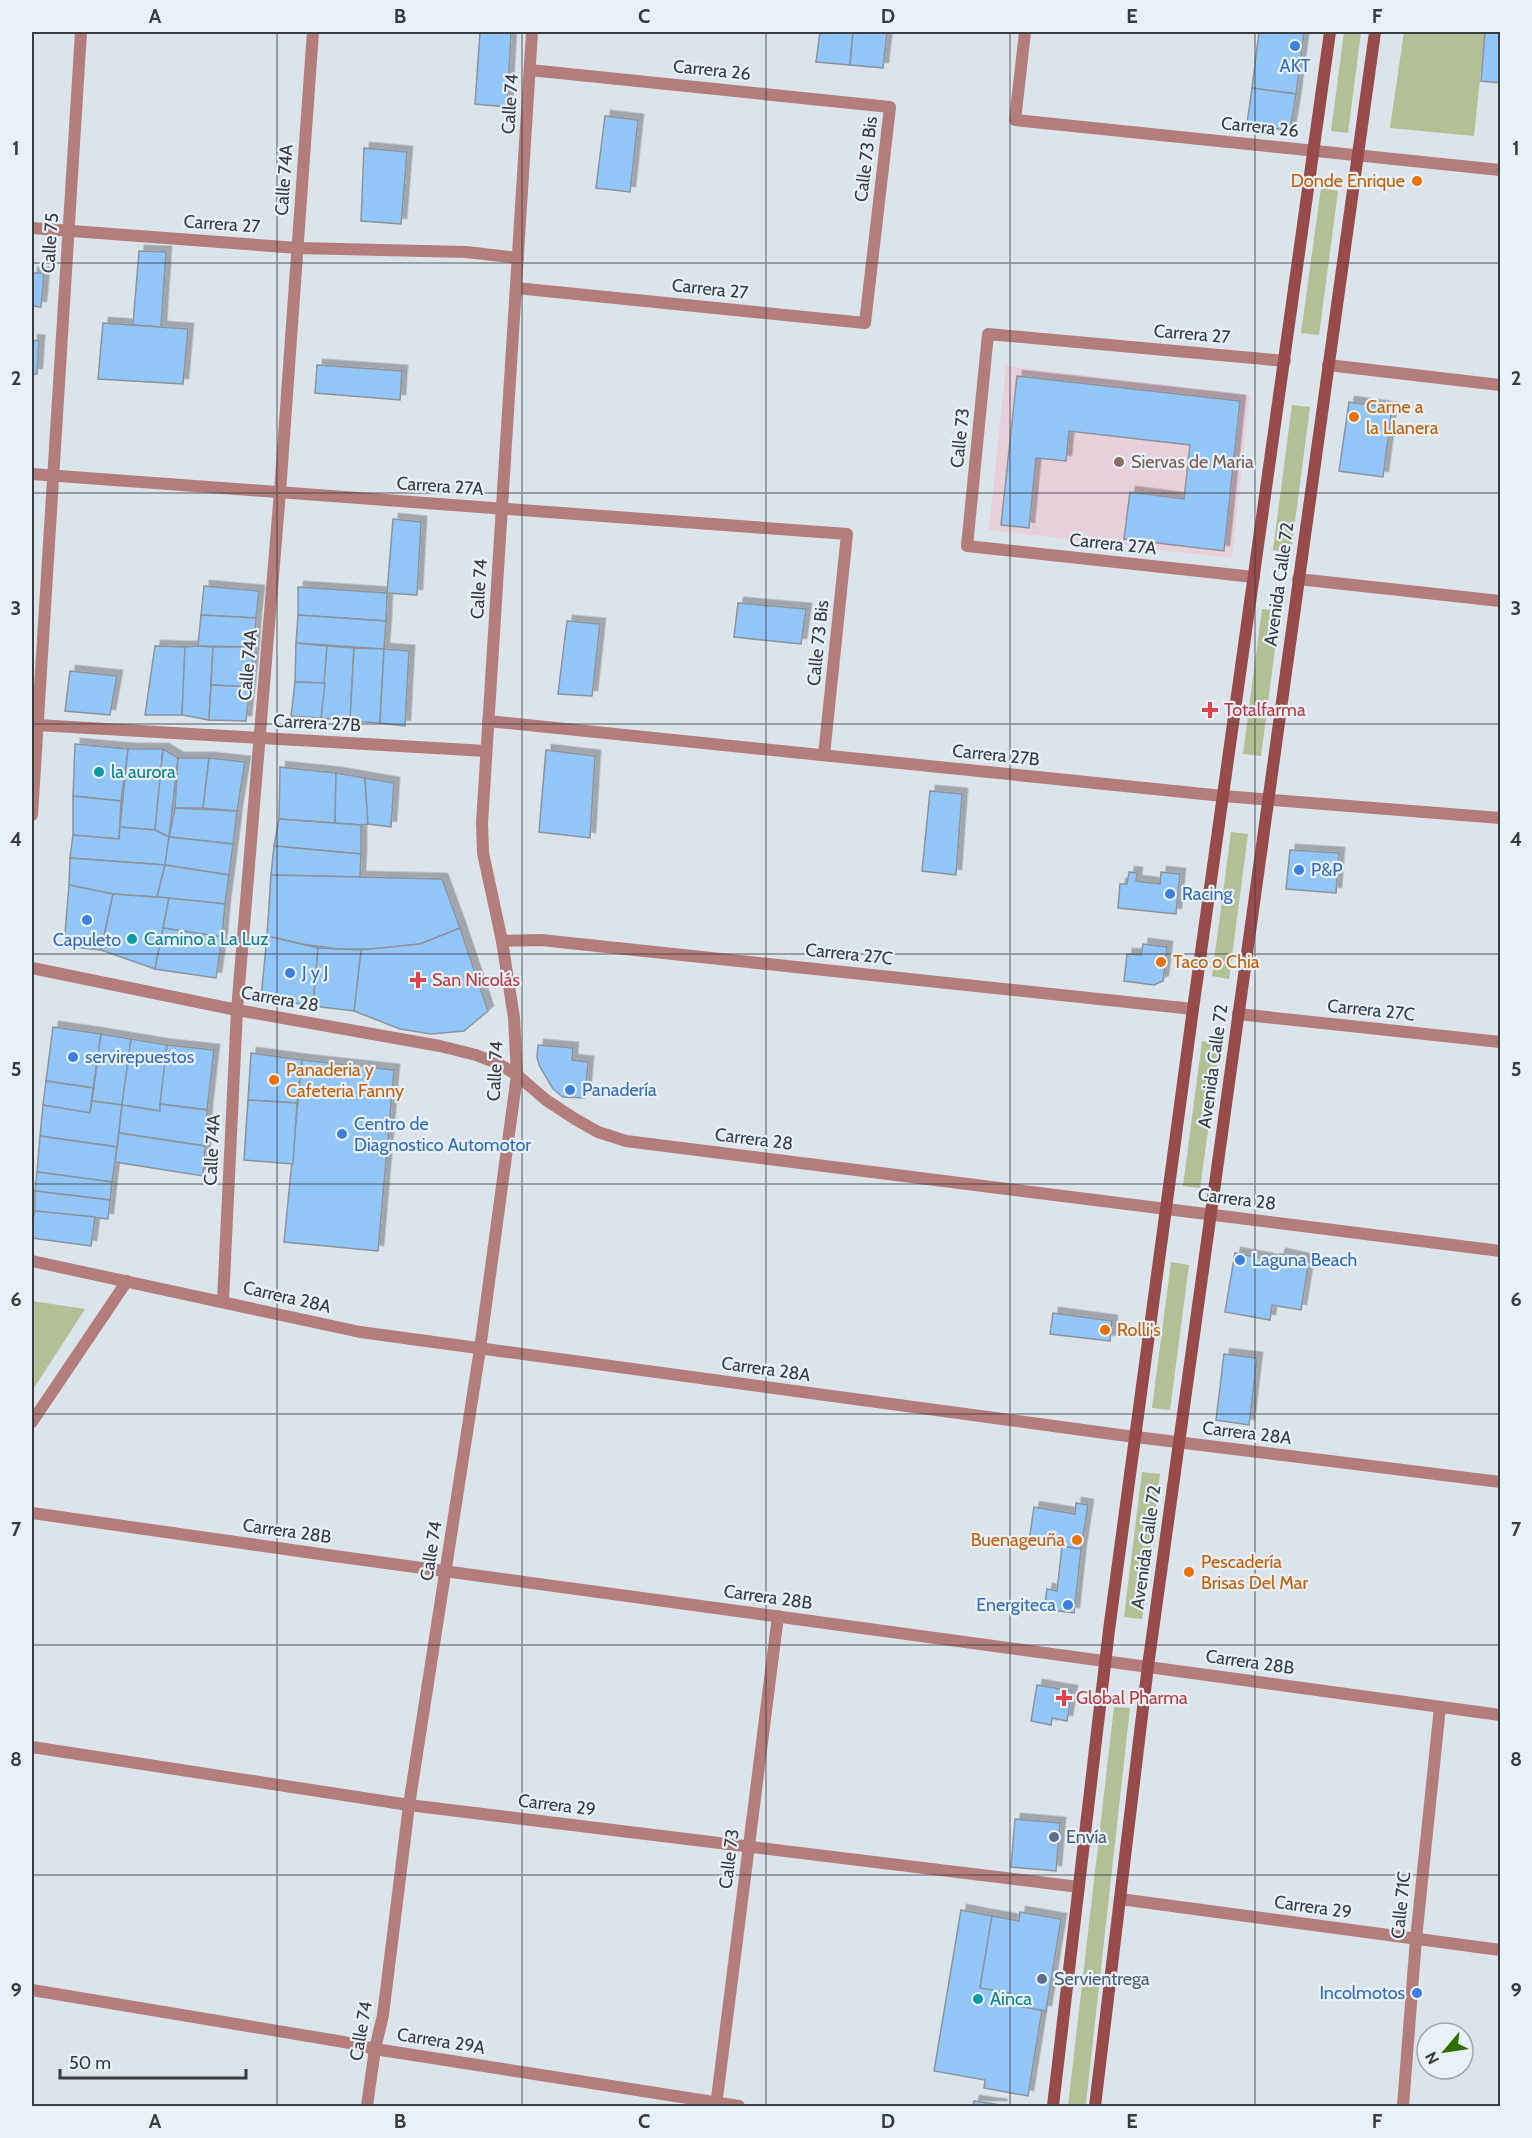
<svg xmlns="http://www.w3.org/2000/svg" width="1532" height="2138" viewBox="0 0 1532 2138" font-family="Cabin,sans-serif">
<defs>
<filter id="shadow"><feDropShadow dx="5.5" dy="-5.5" stdDeviation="0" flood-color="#0004"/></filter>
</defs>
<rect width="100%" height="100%" fill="#dbe3eb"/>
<path fill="#e8d0db" d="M1006,366L1250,395L1232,558L989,530Z"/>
<g fill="#b3bf94">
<path d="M1344,32H1361L1348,133L1331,131Z"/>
<path d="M1404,32H1485L1474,136L1390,128Z"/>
<path d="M1321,188L1338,191L1319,335L1301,333Z"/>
<path d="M1292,405L1310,407L1291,552L1273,550Z"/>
<path d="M1262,609L1280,611L1261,756L1243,754Z"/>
<path d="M1231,832L1248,834L1229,979L1212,976Z"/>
<path d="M1202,1041L1220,1044L1200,1188L1183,1186Z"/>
<path d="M1171,1262L1189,1265L1170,1410L1152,1408Z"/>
<path d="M32,1301L85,1309L32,1391Z"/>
<path d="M1142,1472L1160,1474L1142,1619L1124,1617Z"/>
<path d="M1114,1707L1130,1708L1086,2103V2106H1068Z"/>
</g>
<g fill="#92c6f9" stroke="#8c939b" stroke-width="1.5" filter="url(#shadow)">
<path d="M480,32L511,33L507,107L475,104Z"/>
<path d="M820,32H853L850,65L816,62Z"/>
<path d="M853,32H887L883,68L850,65Z"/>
<path d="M1259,32H1304L1296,94L1252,88Z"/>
<path d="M1485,32H1500V83L1481,81Z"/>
<path d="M1252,88L1296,94L1290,131L1247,124Z"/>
<path d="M605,116L638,120L630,192L596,188Z"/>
<path d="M364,148L407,152L401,224L361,221Z"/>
<path d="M139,251L166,252L161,327L133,325Z"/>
<path d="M32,273H44L41,307L32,306Z"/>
<path d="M103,323L188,329L183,384L98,379Z"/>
<path d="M32,340L39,341L37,374H32Z"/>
<path d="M317,365L402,371L400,400L315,393Z"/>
<path d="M1017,376L1240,401L1224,551L1124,539L1130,492L1184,499L1190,445L1069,431L1066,461L1036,458L1029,528L1001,525Z"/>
<path d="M1349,402L1392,408L1383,477L1339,471Z"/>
<path d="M393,519L421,522L417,595L387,593Z"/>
<path d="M204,586L259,591L256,618L201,615Z"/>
<path d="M298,587L387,593L386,621L298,615Z"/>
<path d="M738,603L806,609L801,644L734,637Z"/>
<path d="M201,615L256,618L254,647L198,646Z"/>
<path d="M298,615L386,621L384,649L296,643Z"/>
<path d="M567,621L600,624L592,696L558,694Z"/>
<path d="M296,643L327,646L325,683L295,682Z"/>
<path d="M155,646L185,647L182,715H145Z"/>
<path d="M198,646L213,647L209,720L182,715L185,647Z"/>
<path d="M327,646L354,648L350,721L321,718Z"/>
<path d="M213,647H254L250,687L211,685Z"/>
<path d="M354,648L384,649L380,723L350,721Z"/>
<path d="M384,649L409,651L405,726L380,723Z"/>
<path d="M70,671L117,676L110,715L65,711Z"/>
<path d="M295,682L325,683L321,718L291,716Z"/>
<path d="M211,685L250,687L246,721L209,720Z"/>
<path d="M75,744L128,749L121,801L73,796Z"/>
<path d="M128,749H163L155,830L120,827Z"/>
<path d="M163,749L178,758L169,837L155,830Z"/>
<path d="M546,750L595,756L590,838L539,832Z"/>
<path d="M178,758H209L203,808H175Z"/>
<path d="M209,758L245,762L237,811L203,808Z"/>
<path d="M280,767L336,773L335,823L279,819Z"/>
<path d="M336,773L365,778L368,824L361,825L335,823Z"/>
<path d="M365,778L394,783L391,827L368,824Z"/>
<path d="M930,791L962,794L956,875L922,871Z"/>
<path d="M73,796L121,801L119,839L73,835Z"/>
<path d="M175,808L237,811L233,844L169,837Z"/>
<path d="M279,819L361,825V854L274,846Z"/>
<path d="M120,827L155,830L169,837L165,865L70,858L73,835L119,839Z"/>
<path d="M169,837L233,844L229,875L165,865Z"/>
<path d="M274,846L361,854L360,877L271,875Z"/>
<path d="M1290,850L1339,853L1336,893L1286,889Z"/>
<path d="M70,858L165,865L157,897L113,894L69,885Z"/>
<path d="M165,865L229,875L225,904L157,897Z"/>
<path d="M1129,872L1137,873L1136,881L1160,884L1161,872L1180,874L1176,914L1118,908L1120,884H1127Z"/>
<path d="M271,875L442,879L460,928L420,944L372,949H339L302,944L267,936Z"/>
<path d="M69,885L113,894L101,950L64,946Z"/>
<path d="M113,894L169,898L155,969L101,950Z"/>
<path d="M169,898L225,904L222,937L163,928Z"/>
<path d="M163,928L222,937L216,978L155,969Z"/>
<path d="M460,928L488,1011L464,1031L431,1034L400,1029L354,1011L361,950L420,944Z"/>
<path d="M267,936L318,948L313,1006L261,998Z"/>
<path d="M1143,944L1167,947L1163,981L1154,985L1124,981L1127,954L1141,955Z"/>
<path d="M318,948L361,950L354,1011L313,1006Z"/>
<path d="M53,1027L101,1034L93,1088L46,1081Z"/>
<path d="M101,1034L131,1039L122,1105L92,1101Z"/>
<path d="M131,1039L167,1045L160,1111L122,1105Z"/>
<path d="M167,1045L214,1050L207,1110L160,1104Z"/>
<path d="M538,1045L573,1048L572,1060L588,1062L585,1098L563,1097L553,1089L540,1067L537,1058Z"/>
<path d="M251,1053L302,1060L297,1103L248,1100Z"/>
<path d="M302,1060L394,1070L378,1251L284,1242Z"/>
<path d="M46,1081L93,1088L90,1113L43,1105Z"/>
<path d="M248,1100L297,1103L293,1164L244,1160Z"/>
<path d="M92,1101L122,1105L117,1147L40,1136L43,1105L90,1113Z"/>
<path d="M160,1104L207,1110L205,1146L119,1133L122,1105L160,1111Z"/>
<path d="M119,1133L205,1146L203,1176L115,1162Z"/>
<path d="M40,1136L117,1147L112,1182L37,1172Z"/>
<path d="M37,1172L112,1182L110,1200L35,1191Z"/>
<path d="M35,1191L110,1200L108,1219L35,1211Z"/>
<path d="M35,1211L95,1217L91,1246L32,1238V1224Z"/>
<path d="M1235,1253L1278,1261L1280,1254L1309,1260L1301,1310L1272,1305L1270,1320L1225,1312Z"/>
<path d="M1053,1313L1112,1321L1110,1341L1050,1334Z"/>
<path d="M1224,1354L1257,1358L1249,1425L1216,1420Z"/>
<path d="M1076,1503L1088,1505L1081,1549L1029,1541L1034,1507L1075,1514Z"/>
<path d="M1062,1546L1081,1549L1074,1613L1044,1609L1047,1589L1057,1591Z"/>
<path d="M1037,1685L1072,1691L1067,1721L1052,1718L1051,1725L1031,1721Z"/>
<path d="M1015,1819L1060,1823L1056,1871L1011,1867Z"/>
<path d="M961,1910L992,1916L980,1988L1010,1993L1008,2004L1042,2010L1028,2096L984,2088L985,2080L934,2071Z"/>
<path d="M1020,1912L1061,1919L1046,2011L1008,2004L1010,1993L980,1988L992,1916L1019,1921Z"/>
<path d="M974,2101L1002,2105L1001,2106H973Z"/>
</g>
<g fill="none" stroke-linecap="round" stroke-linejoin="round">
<g stroke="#b37d7b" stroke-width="12">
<path d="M1025,32L1015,120L1500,170"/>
<path d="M32,228L298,248L466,252L518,258"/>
<path d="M516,288L865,323L890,107L530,70"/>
<path d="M1328,365L1500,385"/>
<path d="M32,474L847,534L824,755"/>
<path d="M1254,577L967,546L988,334L1285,361"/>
<path d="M1298,579L1500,601"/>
<path d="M488,721L1223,796L1500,818"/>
<path d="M37,725L486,751"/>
<path d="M32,815L81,32"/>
<path d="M502,941L541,940L1193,1009"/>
<path d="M1238,1014L1500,1042"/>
<path d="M223,1301L237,1010L280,492L313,32"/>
<path d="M32,1422L127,1281"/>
<path d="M32,1513L327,1555L1500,1715"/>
<path d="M32,1747L409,1805L1079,1887"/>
<path d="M1120,1899L1500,1950"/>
<path d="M32,1990L344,2042L375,2049L739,2106"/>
<path d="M716,2106L778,1616"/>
<path d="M1403,2106L1416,1939L1440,1707"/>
</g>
<g stroke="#b37d7b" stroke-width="12">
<path d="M32,968L237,1010L440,1046L476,1055L499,1064L517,1075L546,1100L575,1119L598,1132L626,1141L1500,1251"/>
<path d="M32,1261L360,1332L1120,1435L1500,1482"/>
<path d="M367,2106L375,2049L383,2015L409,1805L480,1349L517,1075L514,1018L502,941L483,853L482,823L532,32"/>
</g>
<g stroke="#974b4a" stroke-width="12">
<path d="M1053,2106L1109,1630L1193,1009L1330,32"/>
<path d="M1095,2106L1148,1666L1375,32"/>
</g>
</g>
<path fill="none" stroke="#3a3d40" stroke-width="1.5" stroke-opacity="0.55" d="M277,32V2106M522,32V2106M766,32V2106M1010,32V2106M1255,32V2106M32,263H1500M32,493H1500M32,724H1500M32,954H1500M32,1184H1500M32,1414H1500M32,1645H1500M32,1875H1500"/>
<g fill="#3f7fe0" stroke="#e8f0f8" stroke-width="2">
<circle cx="1295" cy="46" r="6"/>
<circle cx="1299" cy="870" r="6"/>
<circle cx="1170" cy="894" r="6"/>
<circle cx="87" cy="920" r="6"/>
<circle cx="290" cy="973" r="6"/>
<circle cx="73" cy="1057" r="6"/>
<circle cx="570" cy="1090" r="6"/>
<circle cx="342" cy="1134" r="6"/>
<circle cx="1240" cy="1260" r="6"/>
<circle cx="1068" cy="1605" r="6"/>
<circle cx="1417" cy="1993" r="6"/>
</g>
<g fill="#e8710a" stroke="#e8f0f8" stroke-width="2">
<circle cx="1417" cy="181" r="6"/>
<circle cx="1354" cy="417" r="6"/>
<circle cx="1161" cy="962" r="6"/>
<circle cx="274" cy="1080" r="6"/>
<circle cx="1105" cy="1330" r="6"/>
<circle cx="1077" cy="1540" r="6"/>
<circle cx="1189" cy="1572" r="6"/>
</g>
<circle fill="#8d6e63" stroke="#e8f0f8" stroke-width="2" cx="1119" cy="462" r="6"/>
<g fill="#e0444e" stroke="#e8f0f8" stroke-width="2">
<path d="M1207 701h6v6h6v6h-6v6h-6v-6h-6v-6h6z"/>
<path d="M415 971h6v6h6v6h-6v6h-6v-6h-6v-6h6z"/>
<path d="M1061 1689h6v6h6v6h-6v6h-6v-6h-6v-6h6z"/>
</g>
<g fill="#0f9aa8" stroke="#e8f0f8" stroke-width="2">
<circle cx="99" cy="772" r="6"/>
<circle cx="132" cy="939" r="6"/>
<circle cx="978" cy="1999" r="6"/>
</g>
<g fill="#5c6f8a" stroke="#e8f0f8" stroke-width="2">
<circle cx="1054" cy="1837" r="6"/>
<circle cx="1042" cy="1979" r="6"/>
</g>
<g text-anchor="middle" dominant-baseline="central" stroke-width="4.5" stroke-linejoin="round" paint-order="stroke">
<g font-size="18" fill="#366cbe" stroke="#e8f0f8" text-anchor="start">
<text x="1295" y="66" text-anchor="middle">AKT</text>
<text x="1311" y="870">P&amp;P</text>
<text x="1182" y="894">Racing</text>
<text x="87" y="940" text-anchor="middle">Capuleto</text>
<text x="302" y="973">J y J</text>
<text x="85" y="1057">servirepuestos</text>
<text x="582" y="1090">Panadería</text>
<text x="354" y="1124">Centro de<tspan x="354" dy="21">Diagnostico Automotor</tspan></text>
<text x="1252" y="1260">Laguna Beach</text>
<text x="1056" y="1605" text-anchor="end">Energiteca</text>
<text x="1405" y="1993" text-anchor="end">Incolmotos</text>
</g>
<g font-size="18" fill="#3a3d40" stroke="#e8f0f8">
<text transform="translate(712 70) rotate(6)">Carrera 26</text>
<text transform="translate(510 104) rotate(-86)">Calle 74</text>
<text transform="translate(1260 127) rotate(6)">Carrera 26</text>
<text transform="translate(866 159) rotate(-83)">Calle 73 Bis</text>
<text transform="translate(284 180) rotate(-86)">Calle 74A</text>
<text transform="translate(222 224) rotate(4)">Carrera 27</text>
<text transform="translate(50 243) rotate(-86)">Calle 75</text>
<text transform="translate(710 289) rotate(6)">Carrera 27</text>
<text transform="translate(1192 334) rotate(5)">Carrera 27</text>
<text transform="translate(960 438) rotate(-84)">Calle 73</text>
<text transform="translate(440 486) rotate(4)">Carrera 27A</text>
<text transform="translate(1113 544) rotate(6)">Carrera 27A</text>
<text transform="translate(1279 584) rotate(-82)">Avenida Calle 72</text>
<text transform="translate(479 589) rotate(-86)">Calle 74</text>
<text transform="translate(818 643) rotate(-84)">Calle 73 Bis</text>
<text transform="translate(248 665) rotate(-85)">Calle 74A</text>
<text transform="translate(317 723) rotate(3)">Carrera 27B</text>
<text transform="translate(996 755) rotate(6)">Carrera 27B</text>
<text transform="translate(849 954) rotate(6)">Carrera 27C</text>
<text transform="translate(280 999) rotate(10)">Carrera 28</text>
<text transform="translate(1371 1010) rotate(6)">Carrera 27C</text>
<text transform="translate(1213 1066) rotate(-82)">Avenida Calle 72</text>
<text transform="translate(495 1071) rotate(-87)">Calle 74</text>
<text transform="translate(754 1139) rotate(7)">Carrera 28</text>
<text transform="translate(212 1150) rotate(-87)">Calle 74A</text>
<text transform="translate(1237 1199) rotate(7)">Carrera 28</text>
<text transform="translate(287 1297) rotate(13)">Carrera 28A</text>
<text transform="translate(766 1369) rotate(8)">Carrera 28A</text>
<text transform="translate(1247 1433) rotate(7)">Carrera 28A</text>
<text transform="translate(287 1531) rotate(8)">Carrera 28B</text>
<text transform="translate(1146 1547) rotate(-82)">Avenida Calle 72</text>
<text transform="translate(431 1551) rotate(-81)">Calle 74</text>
<text transform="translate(768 1597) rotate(8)">Carrera 28B</text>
<text transform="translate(1250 1662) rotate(8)">Carrera 28B</text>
<text transform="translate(557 1805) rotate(7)">Carrera 29</text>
<text transform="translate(729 1859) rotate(-83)">Calle 73</text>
<text transform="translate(1401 1905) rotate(-84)">Calle 71C</text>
<text transform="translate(1313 1907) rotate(8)">Carrera 29</text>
<text transform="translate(361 2031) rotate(-80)">Calle 74</text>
<text transform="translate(441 2041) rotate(9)">Carrera 29A</text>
</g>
<g font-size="18" fill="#c56008" stroke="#e8f0f8" text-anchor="start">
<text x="1405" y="181" text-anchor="end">Donde Enrique</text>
<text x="1366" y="407">Carne a<tspan x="1366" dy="21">la Llanera</tspan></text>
<text x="1173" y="962">Taco o Chia</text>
<text x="286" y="1070">Panaderia y<tspan x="286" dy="21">Cafeteria Fanny</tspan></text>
<text x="1117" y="1330">Rolli's</text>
<text x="1065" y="1540" text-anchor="end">Buenageuña</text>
<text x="1201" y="1562">Pescadería<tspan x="1201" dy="21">Brisas Del Mar</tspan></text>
</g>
<g font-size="18" fill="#785e54" stroke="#e8f0f8" text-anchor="start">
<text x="1131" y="462">Siervas de Maria</text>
</g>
<g font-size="18" fill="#be3a42" stroke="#e8f0f8" text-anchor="start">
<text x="1224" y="710">Totalfarma</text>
<text x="432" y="980">San Nicolás</text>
<text x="1076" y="1698">Global Pharma</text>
</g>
<g font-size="18" fill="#0d838f" stroke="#e8f0f8" text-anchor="start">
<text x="111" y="772">la aurora</text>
<text x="144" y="939">Camino a La Luz</text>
<text x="990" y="1999">Ainca</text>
</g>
<g font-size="18" fill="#4e5e75" stroke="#e8f0f8" text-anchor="start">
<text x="1066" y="1837">Envía</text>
<text x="1054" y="1979">Servientrega</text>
</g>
</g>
<rect width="1532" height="2138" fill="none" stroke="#e8f0f8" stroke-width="66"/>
<g transform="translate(1445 2051) rotate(241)"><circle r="28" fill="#e8f0f8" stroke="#a2a8ae" stroke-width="1.5"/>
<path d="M0-4.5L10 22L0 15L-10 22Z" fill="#306e00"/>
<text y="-9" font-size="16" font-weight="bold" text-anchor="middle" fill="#3a3d40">N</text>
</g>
<path d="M60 2069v9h186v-9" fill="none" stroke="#3a3d40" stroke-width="3"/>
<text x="69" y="2069" font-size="18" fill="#3a3d40" stroke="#e8f0f8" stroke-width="4.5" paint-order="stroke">50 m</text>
<rect x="33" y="33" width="1466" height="2072" fill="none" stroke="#3a3d40" stroke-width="2"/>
<g font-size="20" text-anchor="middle" font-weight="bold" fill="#3a3d40">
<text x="155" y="23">A</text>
<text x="400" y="23">B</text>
<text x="644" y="23">C</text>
<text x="888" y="23">D</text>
<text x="1132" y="23">E</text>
<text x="1377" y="23">F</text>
<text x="16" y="155">1</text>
<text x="1516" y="155">1</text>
<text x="16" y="385">2</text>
<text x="1516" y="385">2</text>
<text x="16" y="615">3</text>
<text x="1516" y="615">3</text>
<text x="16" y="846">4</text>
<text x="1516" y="846">4</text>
<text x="16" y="1076">5</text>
<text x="1516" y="1076">5</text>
<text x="16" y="1306">6</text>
<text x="1516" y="1306">6</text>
<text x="16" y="1536">7</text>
<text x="1516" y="1536">7</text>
<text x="16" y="1766">8</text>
<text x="1516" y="1766">8</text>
<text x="16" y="1997">9</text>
<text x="1516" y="1997">9</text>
<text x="155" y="2128">A</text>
<text x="400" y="2128">B</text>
<text x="644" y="2128">C</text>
<text x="888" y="2128">D</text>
<text x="1132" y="2128">E</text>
<text x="1377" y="2128">F</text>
</g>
</svg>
